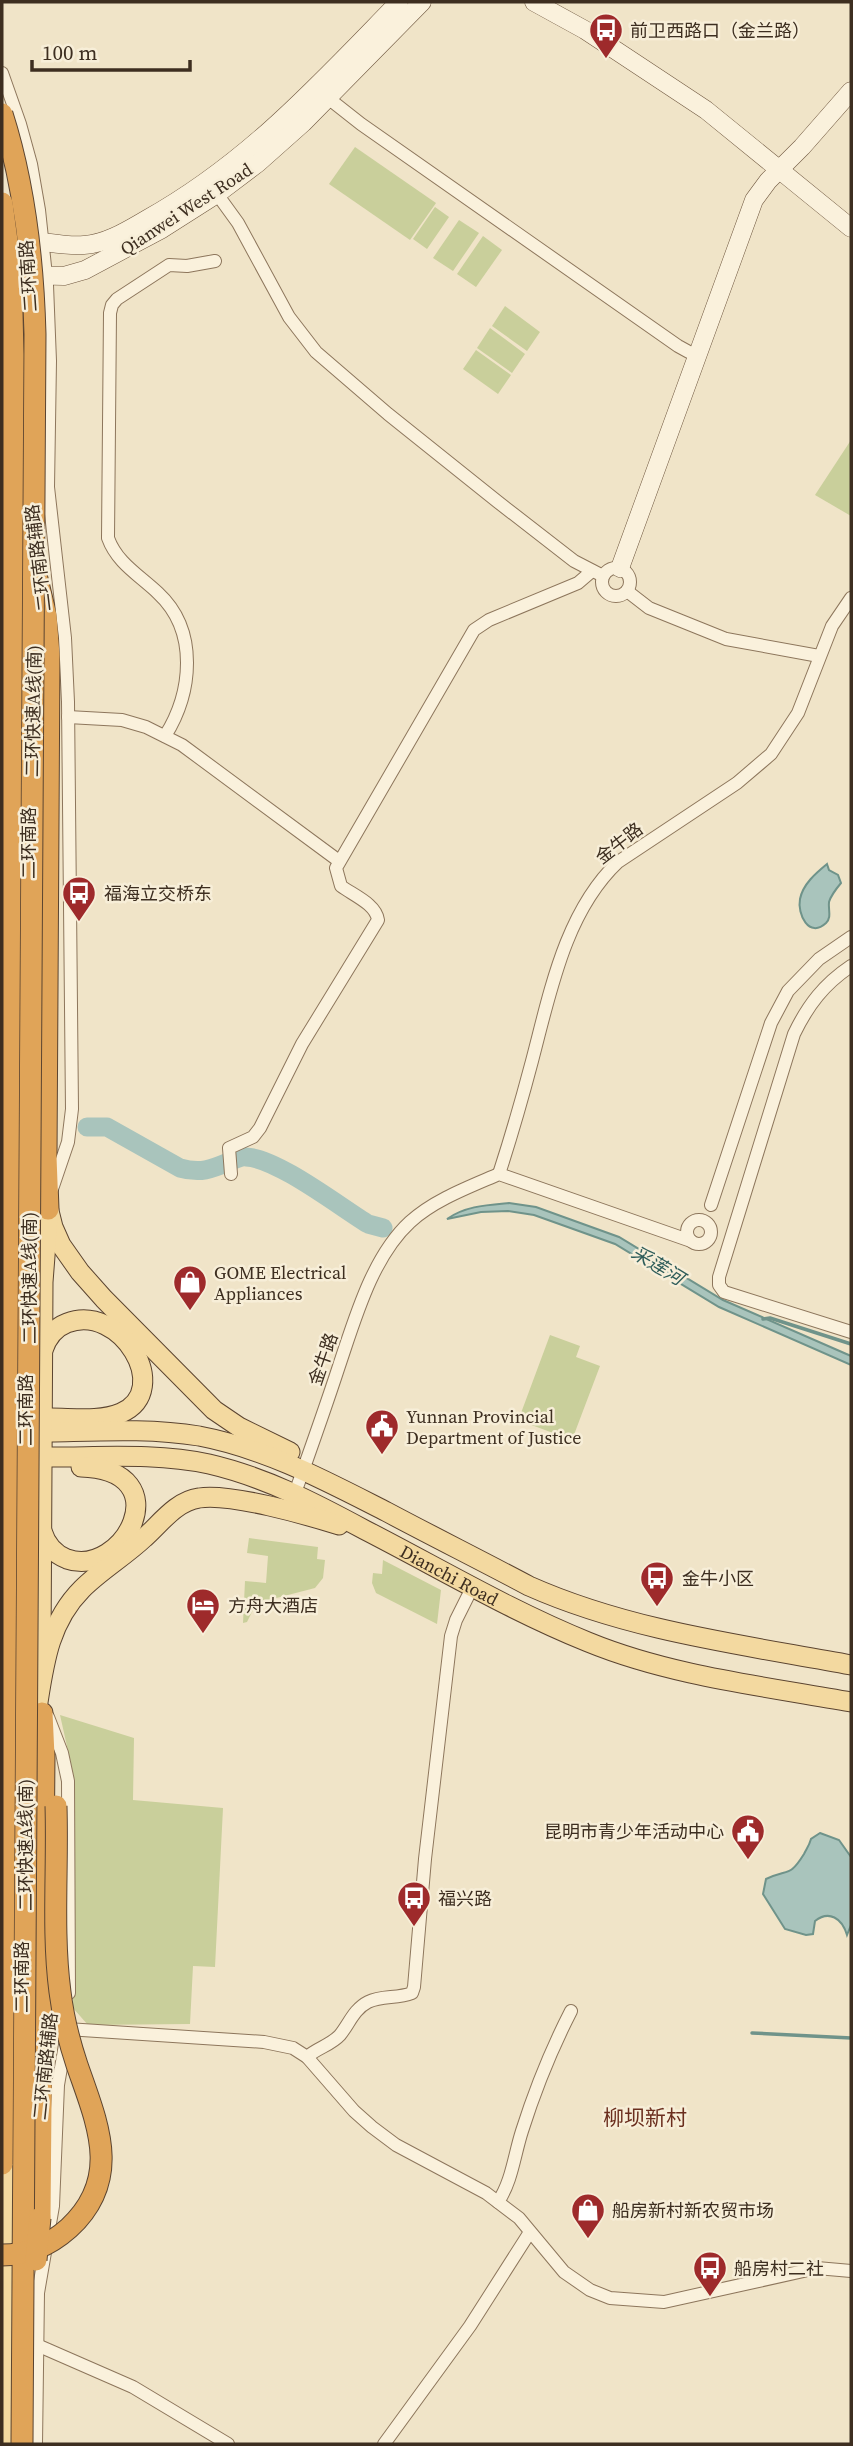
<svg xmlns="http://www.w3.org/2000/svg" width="853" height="2446" viewBox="0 0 853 2446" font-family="'Source Serif 4','Noto Sans SC',serif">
<rect width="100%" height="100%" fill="#f0e4c8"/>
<g fill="#c9cf9b">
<path d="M355,147L436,203L410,240L329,184Z"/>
<path d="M435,207L449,217L427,249L413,239Z"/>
<path d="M459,220L479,233L453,271L433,258Z"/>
<path d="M483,236L502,250L476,287L457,274Z"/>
<path d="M505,306L540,332L527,351L492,326Z"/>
<path d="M490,328L525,354L512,373L477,348Z"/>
<path d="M476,350L511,375L498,394L463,369Z"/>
<path d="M851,440V516L815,495Z"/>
<path d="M550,1335L580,1346L576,1357L600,1366L572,1440L526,1423L521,1413Z"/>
<path d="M249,1538L318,1547L317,1559L325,1560L323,1578L315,1588L261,1602L255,1606L247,1622L243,1623L245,1581L266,1583L268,1556L247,1553Z"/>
<path d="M383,1560L441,1590L437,1624L376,1593L372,1583L373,1573L382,1574Z"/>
<path d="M60,1715L134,1738L133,1800L223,1808L215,1967L193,1966L190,2024L88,2025L73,2008L75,1782Z"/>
</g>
<g fill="#a9c4bc" stroke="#6f938a" stroke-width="2">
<path d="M827,864L829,870L838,875L841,883C836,889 831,895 829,902C828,910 832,917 826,923C809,939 797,914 800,899C803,884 816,873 827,864Z"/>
<path d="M509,1203L536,1207L619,1237L723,1300L851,1356V1365L719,1307L615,1244L562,1225L534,1215L508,1211L481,1212L447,1219C465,1206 487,1205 509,1203Z"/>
<path d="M820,1833L839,1840L851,1857V1925L847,1935C842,1918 829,1910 815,1921L813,1934L806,1935L785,1929L763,1894L766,1879C789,1868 789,1878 804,1854C807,1848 809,1846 811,1839Z"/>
</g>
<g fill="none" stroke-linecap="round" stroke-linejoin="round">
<g stroke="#6f938a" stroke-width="3.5">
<path d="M763,1319L770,1318L851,1344"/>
<path d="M752,2033L851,2038"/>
</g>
<path stroke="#a9c4bc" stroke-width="19" d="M87,1127H107L180,1168C201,1174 212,1169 231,1161C237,1159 241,1156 246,1157C277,1158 340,1207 368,1224L383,1228"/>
<g stroke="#8d765c" stroke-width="14">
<g id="street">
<path d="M2,73L20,124L31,164L39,210L47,285L50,361L48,487L65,638L68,702L72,1109L68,1142L52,1189"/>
<path d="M328,98L361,124L678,346L698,357"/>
<path d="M217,194L238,223L289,317L316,352L388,414L498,502L574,561L603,576"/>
<circle cx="616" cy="582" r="14"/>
<path d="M627,591L649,608L726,639L819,656"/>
<path d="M68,717L122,720L146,727L182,745L339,861"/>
<path d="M165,736C192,693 199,631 158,593C139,575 117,563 108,538L110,313L112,305L117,299L169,265L187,266L215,261"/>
<path d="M851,966C824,984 808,1005 794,1034L719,1277V1285L724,1292L851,1332"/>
<path d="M231,1174L229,1148L253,1137L260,1128L302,1044L378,920C376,904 353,895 341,886L336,868L474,630L489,620L578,583L592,571"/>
<path d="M499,1174C511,1137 522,1099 532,1061C550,993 565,912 618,862L737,783L771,754L798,713L832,626L851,598"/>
<path d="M711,1205L771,1023L788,991L819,959L851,937"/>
<circle cx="699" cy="1232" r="12"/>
<path d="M295,1493C310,1451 325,1409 339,1366C355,1319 372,1257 410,1222C434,1200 469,1187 499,1174L691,1241"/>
<path d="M48,1717L62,1753L68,1781L69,1993"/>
<path d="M67,2029L264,2042L293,2048L307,2057L354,2111L372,2127L396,2145L486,2193L519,2218L564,2272L590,2290L610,2298L664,2302L817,2268L851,2271"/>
<path d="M307,2057C317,2048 331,2045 340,2035C349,2024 354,2009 368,2002C382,1995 397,1999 412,1993L414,1987L425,1859L451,1636L456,1620L473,1586"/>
<path d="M498,2202C512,2181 514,2156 522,2131C535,2090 551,2050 571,2011"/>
<path d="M30,2342L133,2387L228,2444"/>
<path d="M36,2444L38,2293L53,2206L58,2085L66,2039"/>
<path d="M384,2444L470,2326L530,2232"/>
</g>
</g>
<g stroke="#6f573f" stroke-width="19">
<g id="secondary">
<path d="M534,2L585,30L706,110L851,228"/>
<path d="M15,240C38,239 61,247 84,245C106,244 128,230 147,219C249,162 319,84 399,2"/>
<path d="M20,275L64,276L85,270L162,229L217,194L258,163L303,123L422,2"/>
<path d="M620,568L754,200L768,181L802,147L851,91"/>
</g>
</g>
<g stroke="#5b4430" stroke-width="21">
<g id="primary">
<path d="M45,1195L53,1227L61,1245L80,1272L104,1299L214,1410L239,1427L290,1452"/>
<path d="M43,1350C47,1338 54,1328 67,1323C120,1302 174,1390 121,1413C100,1422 73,1418 51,1418"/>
<path d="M50,1432C100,1431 150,1428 199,1436C267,1449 326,1481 387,1512C434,1537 482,1561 529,1586C630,1631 744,1645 851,1665"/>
<path id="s1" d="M51,1457C104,1457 157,1453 209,1464C265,1477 315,1503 365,1530C439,1568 511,1611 588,1642C671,1676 763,1686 851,1702"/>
<path d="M42,1531C46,1544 54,1554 67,1559C123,1579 182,1470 81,1467"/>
<path d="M41,1652L43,1282L48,1217"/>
<path d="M34,1727C43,1677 44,1627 82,1589C101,1570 125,1556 144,1538C160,1524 176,1501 199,1498C231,1493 307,1515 339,1525"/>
<path d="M3,2444L5,2148"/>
</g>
</g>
<g stroke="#5b4430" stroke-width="23">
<g id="highway">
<path d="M37,579L46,616L49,655L46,1157L48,1209"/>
<path d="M40,2218L44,1756L42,1713"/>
</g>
</g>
<use href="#street" stroke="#faf1dc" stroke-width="12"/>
<use href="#secondary" stroke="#faf1dc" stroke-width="18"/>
<use href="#primary" stroke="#f3d9a0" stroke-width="19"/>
<use href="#highway" stroke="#e0a458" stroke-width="21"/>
<g stroke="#5b4430" stroke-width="23" stroke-linecap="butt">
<g id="highway-bridge">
<path d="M2,114C25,186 33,259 35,334L22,2444"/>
<path d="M2,203L11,271L13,355L2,2164"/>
<path d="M2,2255C27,2255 50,2245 69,2228C123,2178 97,2123 77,2065C69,2041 63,2017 60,1992C52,1931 58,1868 56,1806"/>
<path d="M36,2260L40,2218"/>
</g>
</g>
<use href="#highway-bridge" stroke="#e0a458" stroke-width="21"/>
</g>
<defs>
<g id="bus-pin" transform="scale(1.75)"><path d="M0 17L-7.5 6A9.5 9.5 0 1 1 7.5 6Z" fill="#9e2a2b" stroke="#f7eed8"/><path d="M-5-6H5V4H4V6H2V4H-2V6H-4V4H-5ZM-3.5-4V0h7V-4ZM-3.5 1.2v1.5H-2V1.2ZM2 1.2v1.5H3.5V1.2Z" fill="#fff"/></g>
<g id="shop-pin" transform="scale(1.75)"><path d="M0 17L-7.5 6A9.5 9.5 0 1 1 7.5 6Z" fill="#9e2a2b" stroke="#f7eed8"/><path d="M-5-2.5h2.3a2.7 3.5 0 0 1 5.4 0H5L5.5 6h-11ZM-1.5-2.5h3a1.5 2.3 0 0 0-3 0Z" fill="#fff"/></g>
<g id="civic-pin" transform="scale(1.75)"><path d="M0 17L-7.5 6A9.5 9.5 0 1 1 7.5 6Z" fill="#9e2a2b" stroke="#f7eed8"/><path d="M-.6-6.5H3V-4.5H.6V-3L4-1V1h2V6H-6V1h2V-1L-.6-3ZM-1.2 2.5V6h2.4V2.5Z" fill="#fff"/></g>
<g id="hotel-pin" transform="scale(1.75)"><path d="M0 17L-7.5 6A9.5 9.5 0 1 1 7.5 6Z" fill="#9e2a2b" stroke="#f7eed8"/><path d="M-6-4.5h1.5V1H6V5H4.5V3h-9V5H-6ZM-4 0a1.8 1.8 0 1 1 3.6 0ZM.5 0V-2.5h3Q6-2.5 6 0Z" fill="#fff"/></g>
</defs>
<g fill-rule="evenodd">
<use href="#bus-pin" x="606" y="30"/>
<use href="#bus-pin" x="79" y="893"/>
<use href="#shop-pin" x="190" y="1282"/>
<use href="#civic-pin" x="382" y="1426"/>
<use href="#bus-pin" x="657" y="1578"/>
<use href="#hotel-pin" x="203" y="1605"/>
<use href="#civic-pin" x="748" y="1831"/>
<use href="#bus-pin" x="414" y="1898"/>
<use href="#shop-pin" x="588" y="2210"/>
<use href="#bus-pin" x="710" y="2268"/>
</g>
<g text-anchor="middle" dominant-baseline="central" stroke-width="5" stroke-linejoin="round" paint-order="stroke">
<g font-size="18" fill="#3d2e20" stroke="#f7eed8" text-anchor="start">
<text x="630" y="30">前卫西路口（金兰路）</text>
<text x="104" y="893">福海立交桥东</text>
<text x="214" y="1272">GOME Electrical<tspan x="214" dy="21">Appliances</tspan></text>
<text x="406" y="1416">Yunnan Provincial<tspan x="406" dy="21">Department of Justice</tspan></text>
<text x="682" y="1578">金牛小区</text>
<text x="228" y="1605">方舟大酒店</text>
<text x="724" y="1831" text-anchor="end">昆明市青少年活动中心</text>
<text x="438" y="1898">福兴路</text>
<text x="612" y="2210">船房新村新农贸市场</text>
<text x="734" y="2268">船房村二社</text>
</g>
<g font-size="18" fill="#3d2e20" stroke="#f7eed8">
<text transform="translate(186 209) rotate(-33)">Qianwei West Road</text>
<text transform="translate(28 276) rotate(-94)">二环南路</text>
<text transform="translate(38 558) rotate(-97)">二环南路辅路</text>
<text transform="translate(33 711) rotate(-89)">二环快速A线(南)</text>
<text transform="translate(28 843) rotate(-90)">二环南路</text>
<text transform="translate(619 843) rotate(-38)">金牛路</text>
<text transform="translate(29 1278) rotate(-90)">二环快速A线(南)</text>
<text transform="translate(323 1359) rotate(-71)">金牛路</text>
<text transform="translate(25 1410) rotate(-90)">二环南路</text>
<text stroke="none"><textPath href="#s1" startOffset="424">Dianchi Road</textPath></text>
<text transform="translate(25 1845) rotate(-90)">二环快速A线(南)</text>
<text transform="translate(21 1977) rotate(-90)">二环南路</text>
<text transform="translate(45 2066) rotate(-84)">二环南路辅路</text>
</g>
<g font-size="19" font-style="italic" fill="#2f5d5a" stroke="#f7eed8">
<text transform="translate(658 1265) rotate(31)">采莲河</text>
</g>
<g font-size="21" fill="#6b2e1e" stroke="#f7eed8">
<text x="645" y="2117">柳坝新村</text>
</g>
</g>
<rect width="853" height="2446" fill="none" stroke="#3d2e20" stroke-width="7"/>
<path d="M32 60v10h158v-10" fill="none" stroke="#3d2e20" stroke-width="3.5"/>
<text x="42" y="60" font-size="21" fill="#3d2e20" stroke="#f7eed8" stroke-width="5" paint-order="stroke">100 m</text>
</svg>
